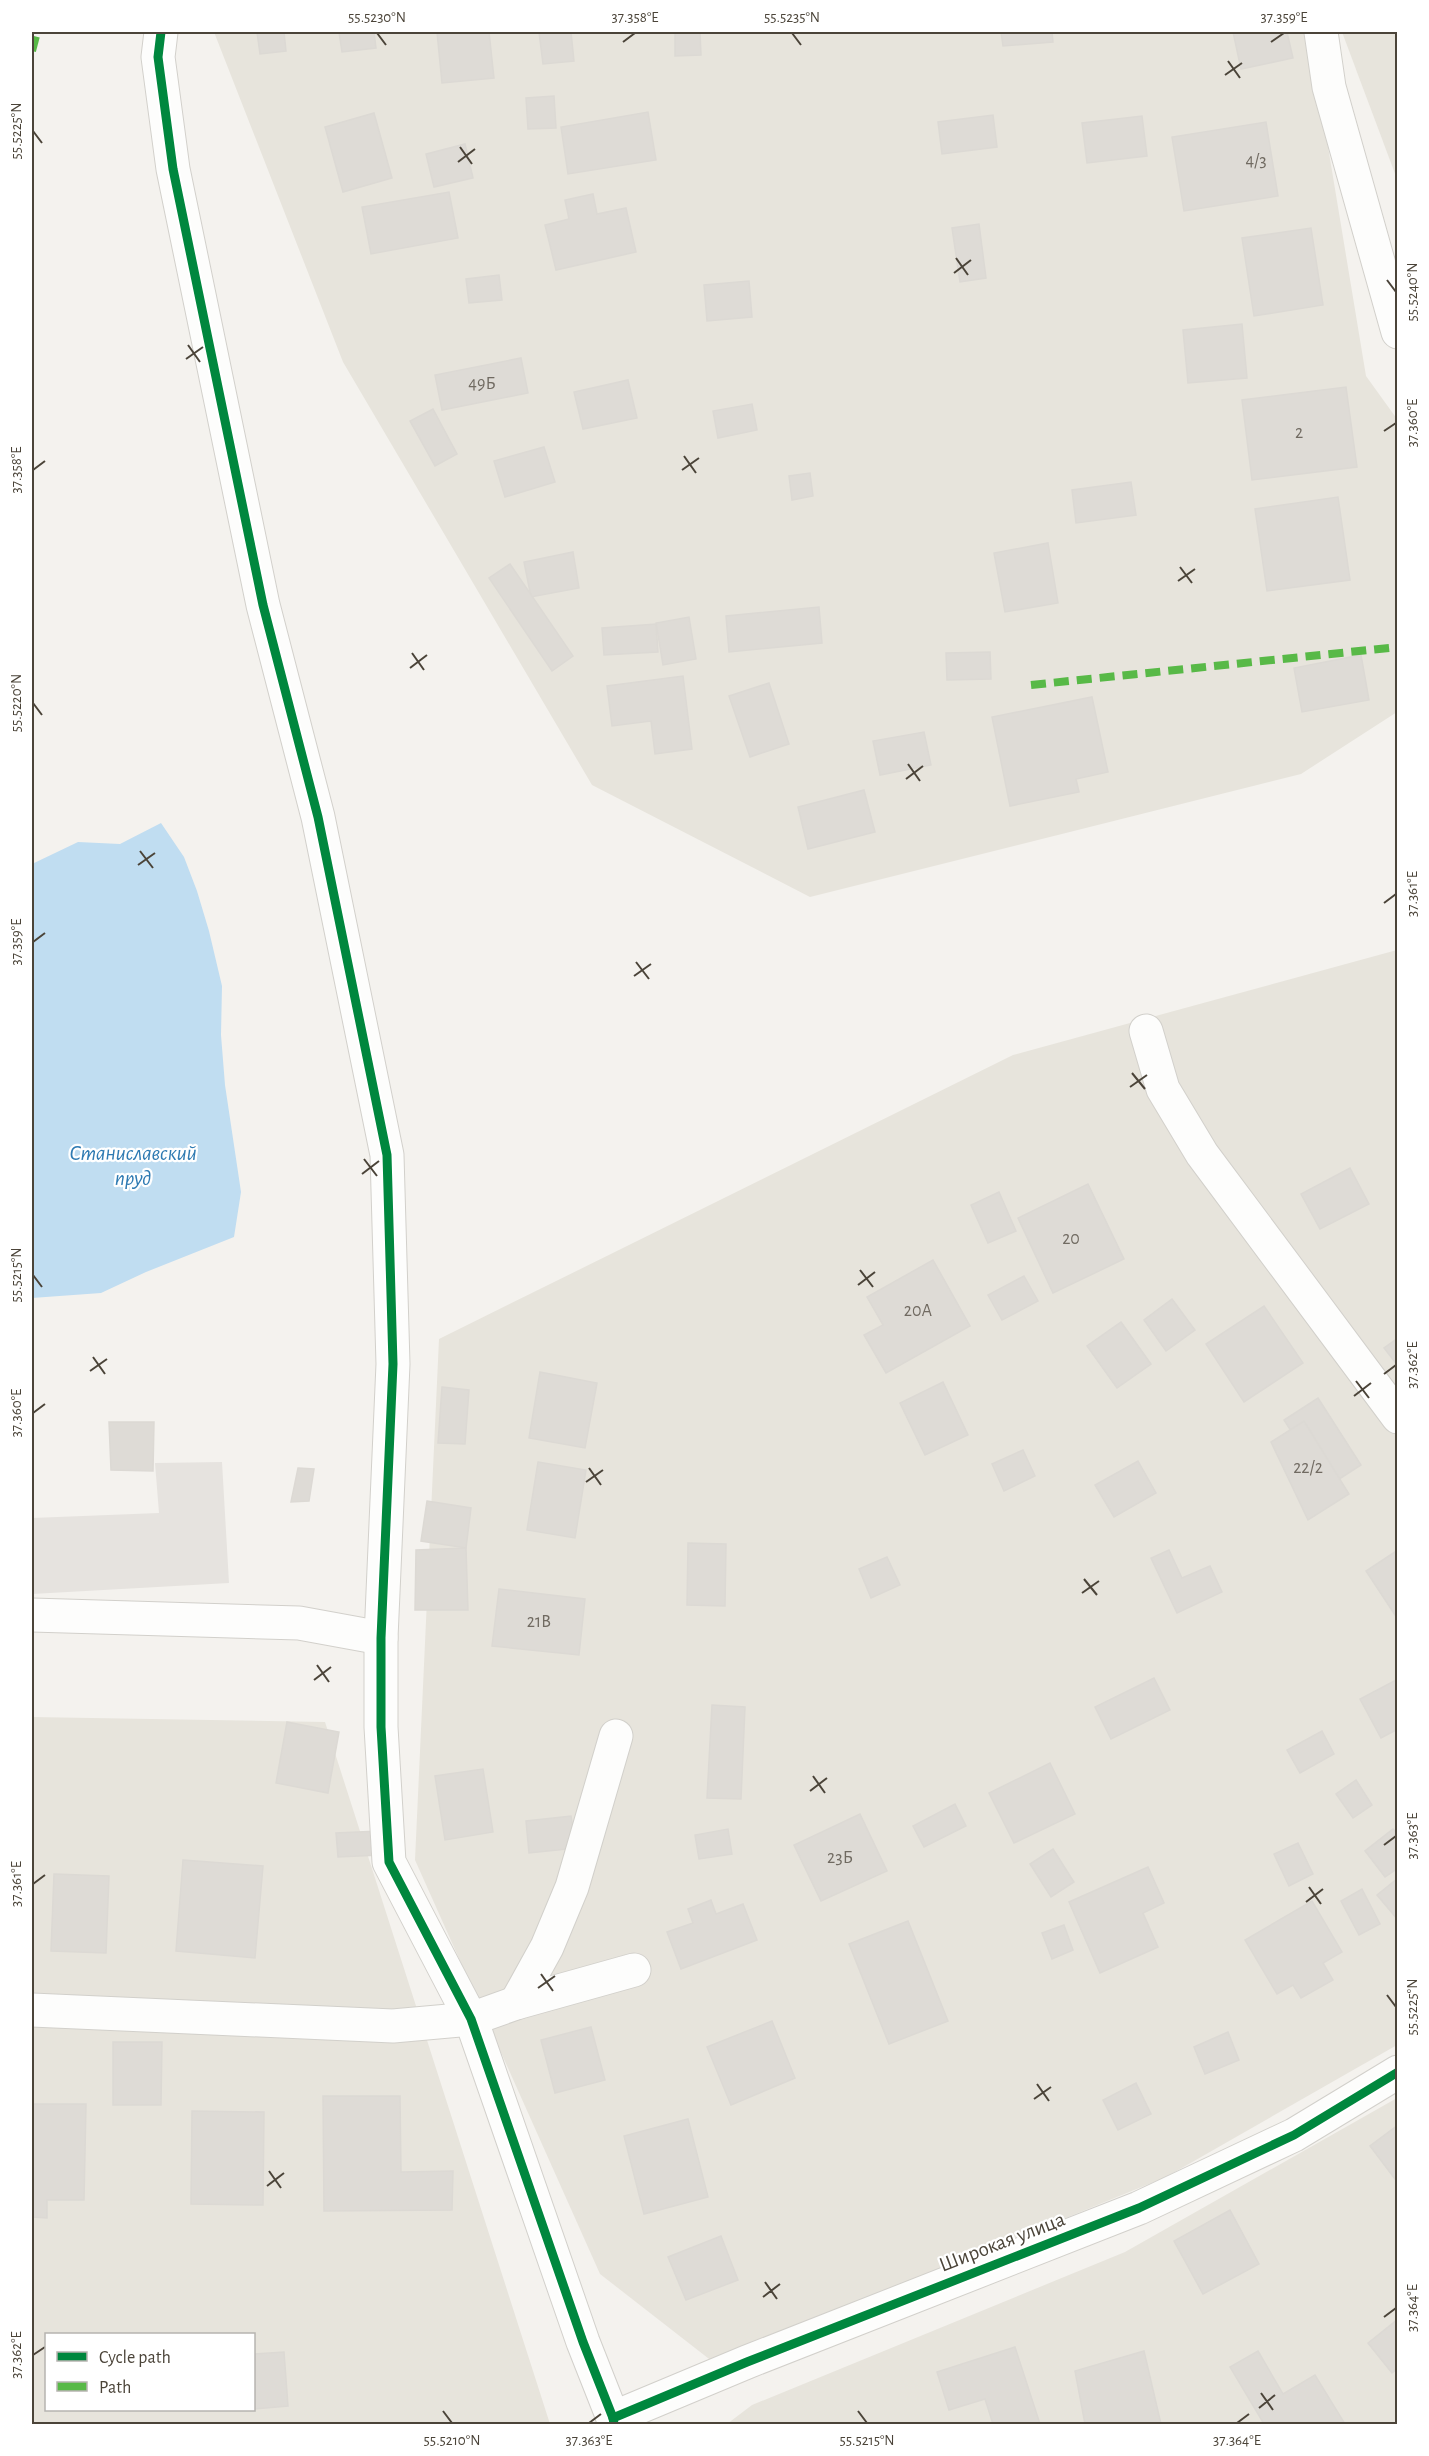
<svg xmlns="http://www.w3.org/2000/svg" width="1429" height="2456" viewBox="0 0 1429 2456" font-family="'Alegreya Sans',sans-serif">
<rect width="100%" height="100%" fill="#f4f2ee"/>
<g fill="#e7e4dc" fill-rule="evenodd">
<path d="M214,32H1309L1366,376L1397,419V712L1301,774L810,897L592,785L343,362Z"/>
<path d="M1342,32H1397V179Z"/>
<path d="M1397,950V2045L1166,2177L713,2362L600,2274L415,1860L439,1339L1013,1055Z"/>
<path d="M32,1717L325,1722L550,2424H32ZM46,2334H254V2410H46Z"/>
<path d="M1397,2098V2424H727L752,2405L1125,2252Z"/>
</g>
<path fill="#e6e3df" d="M222,1462L229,1583L32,1594V1518L159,1513L155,1463Z"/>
<path fill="#c0ddf1" d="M161,823L184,857L197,891L209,931L222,986L221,1035L225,1085L241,1192L234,1237L146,1272L101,1293L32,1298V864L78,842L120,844Z"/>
<g fill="#dedbd6" stroke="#dcd9d4" stroke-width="1.5">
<path d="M257,32H284L286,51L260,54Z"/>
<path d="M339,32H374L376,48L342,52Z"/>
<path d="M437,32H489L494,78L442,83Z"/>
<path d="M539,32H571L574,61L543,64Z"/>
<path d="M675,32H700L701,55L675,56Z"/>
<path d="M1001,32H1052L1053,42L1003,46Z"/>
<path d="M1233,32H1287L1293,58L1241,69Z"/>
<path d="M554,96L556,128L528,129L526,98Z"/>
<path d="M648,112L656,160L568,174L561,127Z"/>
<path d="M374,113L392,178L343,192L325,127Z"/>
<path d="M993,115L997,147L942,154L938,122Z"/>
<path d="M1142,116L1147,156L1087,163L1082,123Z"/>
<path d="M1266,122L1278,196L1184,211L1172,137Z"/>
<path d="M465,144L473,178L434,187L426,154Z"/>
<path d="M449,192L458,238L371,254L362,207Z"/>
<path d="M593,194L597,214L626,208L636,252L556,270L545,225L569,219L565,200Z"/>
<path d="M979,224L986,278L960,282L952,228Z"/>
<path d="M1311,228L1323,305L1254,316L1242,238Z"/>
<path d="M499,275L502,300L469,303L466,279Z"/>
<path d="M749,281L752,317L707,321L704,285Z"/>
<path d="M1242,324L1247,378L1188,383L1183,330Z"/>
<path d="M521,358L528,393L442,410L435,375Z"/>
<path d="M628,380L637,418L583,429L574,392Z"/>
<path d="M1346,387L1357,467L1252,480L1242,400Z"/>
<path d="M752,404L757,430L718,438L713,411Z"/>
<path d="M433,409L457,454L435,466L410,421Z"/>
<path d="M544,447L555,482L505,497L494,461Z"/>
<path d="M810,473L813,496L792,500L789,476Z"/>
<path d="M1131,482L1136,515L1076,523L1072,490Z"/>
<path d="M1338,497L1350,580L1267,591L1255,509Z"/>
<path d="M1048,543L1058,603L1005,612L994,553Z"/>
<path d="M573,552L579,588L531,597L524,562Z"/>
<path d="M510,564L573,656L552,671L489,578Z"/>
<path d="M819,607L822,643L729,652L726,616Z"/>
<path d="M689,617L696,659L663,665L656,623Z"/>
<path d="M656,624L658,652L604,655L602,628Z"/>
<path d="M990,652L991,679L947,680L946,653Z"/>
<path d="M1361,655L1369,700L1302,712L1294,668Z"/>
<path d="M683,676L692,749L655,754L651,721L612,726L607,686Z"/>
<path d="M769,683L789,744L750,757L729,696Z"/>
<path d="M1092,697L1108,772L1076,779L1079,792L1010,806L992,717Z"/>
<path d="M924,732L931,765L880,775L873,741Z"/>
<path d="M864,790L875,832L808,849L798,807Z"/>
<path d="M1350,1168L1369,1204L1320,1229L1301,1194Z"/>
<path d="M1088,1184L1124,1259L1053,1293L1018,1218Z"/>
<path d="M999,1192L1016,1231L988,1243L971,1205Z"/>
<path d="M933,1260L970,1326L886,1373L864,1335L883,1325L867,1297Z"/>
<path d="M1024,1276L1038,1301L1002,1320L988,1295Z"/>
<path d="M1172,1299L1195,1330L1166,1351L1144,1320Z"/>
<path d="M1264,1306L1303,1363L1244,1402L1206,1344Z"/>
<path d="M1121,1322L1151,1364L1117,1388L1087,1346Z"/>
<path d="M1398,1338V1366L1384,1348Z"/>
<path d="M540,1372L597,1383L585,1448L529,1438Z"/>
<path d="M943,1382L968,1435L925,1455L900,1403Z"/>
<path d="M442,1387L469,1390L465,1444L438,1443Z"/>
<path d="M1318,1398L1361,1465L1327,1487L1284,1420Z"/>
<path d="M1304,1421L1349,1494L1308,1520L1271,1442Z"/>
<path d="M109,1422H154L153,1471L111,1470Z"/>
<path d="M1023,1450L1035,1476L1004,1491L992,1464Z"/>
<path d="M1138,1461L1156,1493L1114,1517L1095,1485Z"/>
<path d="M538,1462L586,1470L575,1538L527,1530Z"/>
<path d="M298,1468L314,1469L309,1501L291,1502Z"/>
<path d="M427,1501L471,1508L466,1548L421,1541Z"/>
<path d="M688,1543L726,1544L725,1606L687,1605Z"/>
<path d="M466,1548L468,1610H415L416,1550Z"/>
<path d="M1169,1550L1182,1578L1210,1566L1222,1592L1177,1613L1151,1558Z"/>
<path d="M1398,1550V1618H1397L1366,1571Z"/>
<path d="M887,1557L900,1585L871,1598L859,1569Z"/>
<path d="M499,1589L585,1599L579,1655L492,1646Z"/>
<path d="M1154,1678L1170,1710L1111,1739L1095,1707Z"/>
<path d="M1398,1679V1729L1381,1738L1360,1699Z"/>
<path d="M712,1705L745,1707L741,1799L707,1798Z"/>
<path d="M287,1722L339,1732L328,1793L276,1783Z"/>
<path d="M1322,1731L1334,1754L1300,1773L1287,1750Z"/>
<path d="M1050,1763L1075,1814L1014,1843L989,1793Z"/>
<path d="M483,1769L493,1832L445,1840L435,1776Z"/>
<path d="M1356,1780L1372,1805L1353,1818L1336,1794Z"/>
<path d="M955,1804L966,1826L924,1847L913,1826Z"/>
<path d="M860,1814L887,1871L821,1901L794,1845Z"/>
<path d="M571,1816L576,1848L529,1853L526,1821Z"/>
<path d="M728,1829L732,1854L699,1859L695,1835Z"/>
<path d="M1393,1829L1398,1834V1868L1385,1877L1365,1851Z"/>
<path d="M379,1831L380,1855L338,1857L336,1833Z"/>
<path d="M1298,1843L1313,1874L1289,1886L1274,1854Z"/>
<path d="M1053,1849L1074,1882L1051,1897L1030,1864Z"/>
<path d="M183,1860L263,1866L255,1958L176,1951Z"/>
<path d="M1148,1867L1164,1903L1143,1913L1158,1947L1100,1973L1069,1902Z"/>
<path d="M54,1874L109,1876L106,1953L51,1951Z"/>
<path d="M1398,1878V1920L1377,1895Z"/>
<path d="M1362,1889L1380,1924L1359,1935L1341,1901Z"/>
<path d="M711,1900L716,1914L743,1904L757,1940L681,1969L667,1932L693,1923L688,1909Z"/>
<path d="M1312,1901L1342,1952L1323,1963L1333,1980L1301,1998L1293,1985L1277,1994L1245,1940Z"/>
<path d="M908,1921L948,2021L889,2044L849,1944Z"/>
<path d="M1064,1925L1073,1950L1052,1959L1042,1933Z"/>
<path d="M772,2021L795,2078L731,2105L707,2047Z"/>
<path d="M591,2027L605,2080L555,2093L541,2040Z"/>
<path d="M1228,2032L1239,2060L1205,2074L1194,2047Z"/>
<path d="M113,2042H162L161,2105H113Z"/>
<path d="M1136,2083L1151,2114L1118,2130L1103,2100Z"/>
<path d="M323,2096H400L401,2172L453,2171L452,2210L324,2211Z"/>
<path d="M32,2104H86L84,2200H47V2218L32,2217Z"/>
<path d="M192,2111L264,2112L263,2205L191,2204Z"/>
<path d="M688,2119L708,2197L644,2214L624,2136Z"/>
<path d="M1398,2125V2183L1370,2146Z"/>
<path d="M1230,2210L1259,2264L1203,2294L1174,2241Z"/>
<path d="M721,2236L738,2280L686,2300L668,2257Z"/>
<path d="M1398,2319V2368L1392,2373L1368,2343Z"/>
<path d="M1015,2347L1040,2424H993L985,2399L949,2410L937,2372Z"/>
<path d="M1144,2351L1161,2424H1085L1075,2371Z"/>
<path d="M1258,2351L1283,2394L1315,2375L1345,2424H1264L1230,2367Z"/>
<path d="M284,2352L288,2406L254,2409V2354Z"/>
</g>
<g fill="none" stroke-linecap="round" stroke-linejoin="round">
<g stroke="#d2d0cb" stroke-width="35">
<g id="minor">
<path d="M161,32L158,57L173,169L263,605L318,817L387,1155L393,1364L381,1638V1727L389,1862L471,2019L583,2342L613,2418"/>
<path d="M1321,32L1329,87L1398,332"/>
<path d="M1146,1031L1163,1089L1202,1154L1398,1417"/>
<path d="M32,1615L299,1623L381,1638"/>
<path d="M516,2003L547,1947L572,1887L616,1736"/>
<path d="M32,2010L393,2026L471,2019L516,2003L634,1970"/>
<path d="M614,2424L613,2418L747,2362L1139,2208L1294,2135L1398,2072"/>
</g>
</g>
<use href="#minor" stroke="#fdfdfc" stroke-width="33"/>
<g stroke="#58b947" stroke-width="8" stroke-dasharray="15 8" stroke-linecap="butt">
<path d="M32,51L37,32"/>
<path d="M1031,685L1398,647"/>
</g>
<g stroke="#fff" stroke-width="13">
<g id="cycleway">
<path d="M161,32L158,57L173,169L263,605L318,817L387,1155L393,1364L381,1638V1727L389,1862L471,2019L583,2342L613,2418"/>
<path d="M614,2424L613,2418L747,2362L1139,2208L1294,2135L1398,2072"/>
</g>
</g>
<use href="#cycleway" stroke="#00873e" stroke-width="9"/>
</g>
<path fill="none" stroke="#4b4439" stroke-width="2" d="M377,33L386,45M792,33L801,45M623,42L635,33M1271,42L1284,33M1228,61L1240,78M1225,75L1242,63M33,131L42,143M460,147L472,164M458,162L475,149M956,258L968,275M954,273L971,260M1387,280L1396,292M188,345L200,362M186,359L203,347M1384,431L1396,423M684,456L696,473M33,470L45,461M682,470L699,458M1180,567L1192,583M1178,581L1195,569M412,653L424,670M410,668L427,655M33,703L42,715M908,764L920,781M906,779L923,766M140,851L153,868M138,865L155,853M1384,903L1396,894M33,942L45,933M636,962L649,979M634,976L651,964M1132,1073L1145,1089M1130,1087L1147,1075M364,1159L377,1176M362,1174L379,1161M860,1270L873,1287M33,1275L42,1287M858,1285L875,1272M93,1357L105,1374M90,1371L107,1359M1384,1374L1396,1365M1356,1381L1369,1398M1354,1396L1371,1383M33,1413L45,1404M589,1468L601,1485M586,1482L603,1470M1084,1579L1097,1595M1082,1593L1099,1581M317,1665L329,1682M314,1680L331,1667M813,1776L825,1793M810,1791L827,1778M1384,1845L1396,1836M33,1884L45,1875M1309,1887L1321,1904M1306,1902L1323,1889M541,1974L553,1991M538,1988L555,1976M1387,1995L1396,2007M1037,2084L1049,2101M1034,2099L1051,2087M269,2171L281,2188M267,2186L284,2173M765,2282L777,2299M763,2297L780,2284M1384,2317L1396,2308M33,2355L45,2347M1261,2393L1273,2410M1259,2408L1275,2395M443,2411L452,2423M858,2411L867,2423M589,2423L601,2414M1237,2423L1249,2414"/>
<g text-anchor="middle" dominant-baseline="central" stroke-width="4.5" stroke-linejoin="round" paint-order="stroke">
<g font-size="18" fill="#706a61">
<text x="1256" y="161">4/3</text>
<text x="482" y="384">49Б</text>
<text x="1299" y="433">2</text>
<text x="1071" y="1239">20</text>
<text x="918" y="1311">20А</text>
<text x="1308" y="1468">22/2</text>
<text x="539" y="1622">21В</text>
<text x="840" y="1858">23Б</text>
</g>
<g font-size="21" fill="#4b4439" stroke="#fff">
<text transform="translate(1002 2242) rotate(-21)">Широкая улица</text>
</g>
<g font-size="22" font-style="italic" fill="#2e7ab2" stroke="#fff">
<text x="133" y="1153">Станиславский<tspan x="133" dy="25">пруд</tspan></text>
</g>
</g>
<rect width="1429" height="2456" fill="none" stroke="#ffffff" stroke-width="66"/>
<rect x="45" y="2333" width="210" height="78" fill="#ffffff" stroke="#b7b4b0" stroke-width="1.5"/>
<rect x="57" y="2352" width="30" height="9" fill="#00873e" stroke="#b7b4b0" stroke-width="1.5"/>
<text x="99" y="2363" font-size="18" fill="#4b4439">Cycle path</text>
<rect x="57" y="2382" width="30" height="9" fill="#58b947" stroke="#b7b4b0" stroke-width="1.5"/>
<text x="99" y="2393" font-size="18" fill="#4b4439">Path</text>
<rect x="33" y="33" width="1363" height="2390" fill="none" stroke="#4b4439" stroke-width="2"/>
<g font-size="15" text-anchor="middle" fill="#4b4439">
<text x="377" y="22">55.5230°N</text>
<text x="635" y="22">37.358°E</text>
<text x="792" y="22">55.5235°N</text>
<text x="1284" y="22">37.359°E</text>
<text transform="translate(16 131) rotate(-90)" y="5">55.5225°N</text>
<text transform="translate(1412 292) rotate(-90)" y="5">55.5240°N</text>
<text transform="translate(1412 423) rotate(-90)" y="5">37.360°E</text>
<text transform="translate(16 470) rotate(-90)" y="5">37.358°E</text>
<text transform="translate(16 703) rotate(-90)" y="5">55.5220°N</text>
<text transform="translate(1412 894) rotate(-90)" y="5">37.361°E</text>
<text transform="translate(16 942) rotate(-90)" y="5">37.359°E</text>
<text transform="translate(16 1275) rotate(-90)" y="5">55.5215°N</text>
<text transform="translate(1412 1365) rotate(-90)" y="5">37.362°E</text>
<text transform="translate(16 1413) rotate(-90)" y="5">37.360°E</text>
<text transform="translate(1412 1836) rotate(-90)" y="5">37.363°E</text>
<text transform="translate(16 1884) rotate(-90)" y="5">37.361°E</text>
<text transform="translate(1412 2007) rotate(-90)" y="5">55.5225°N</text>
<text transform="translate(1412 2308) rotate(-90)" y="5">37.364°E</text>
<text transform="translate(16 2355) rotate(-90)" y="5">37.362°E</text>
<text x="452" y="2445">55.5210°N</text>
<text x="589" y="2445">37.363°E</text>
<text x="867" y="2445">55.5215°N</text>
<text x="1237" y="2445">37.364°E</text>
</g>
</svg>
